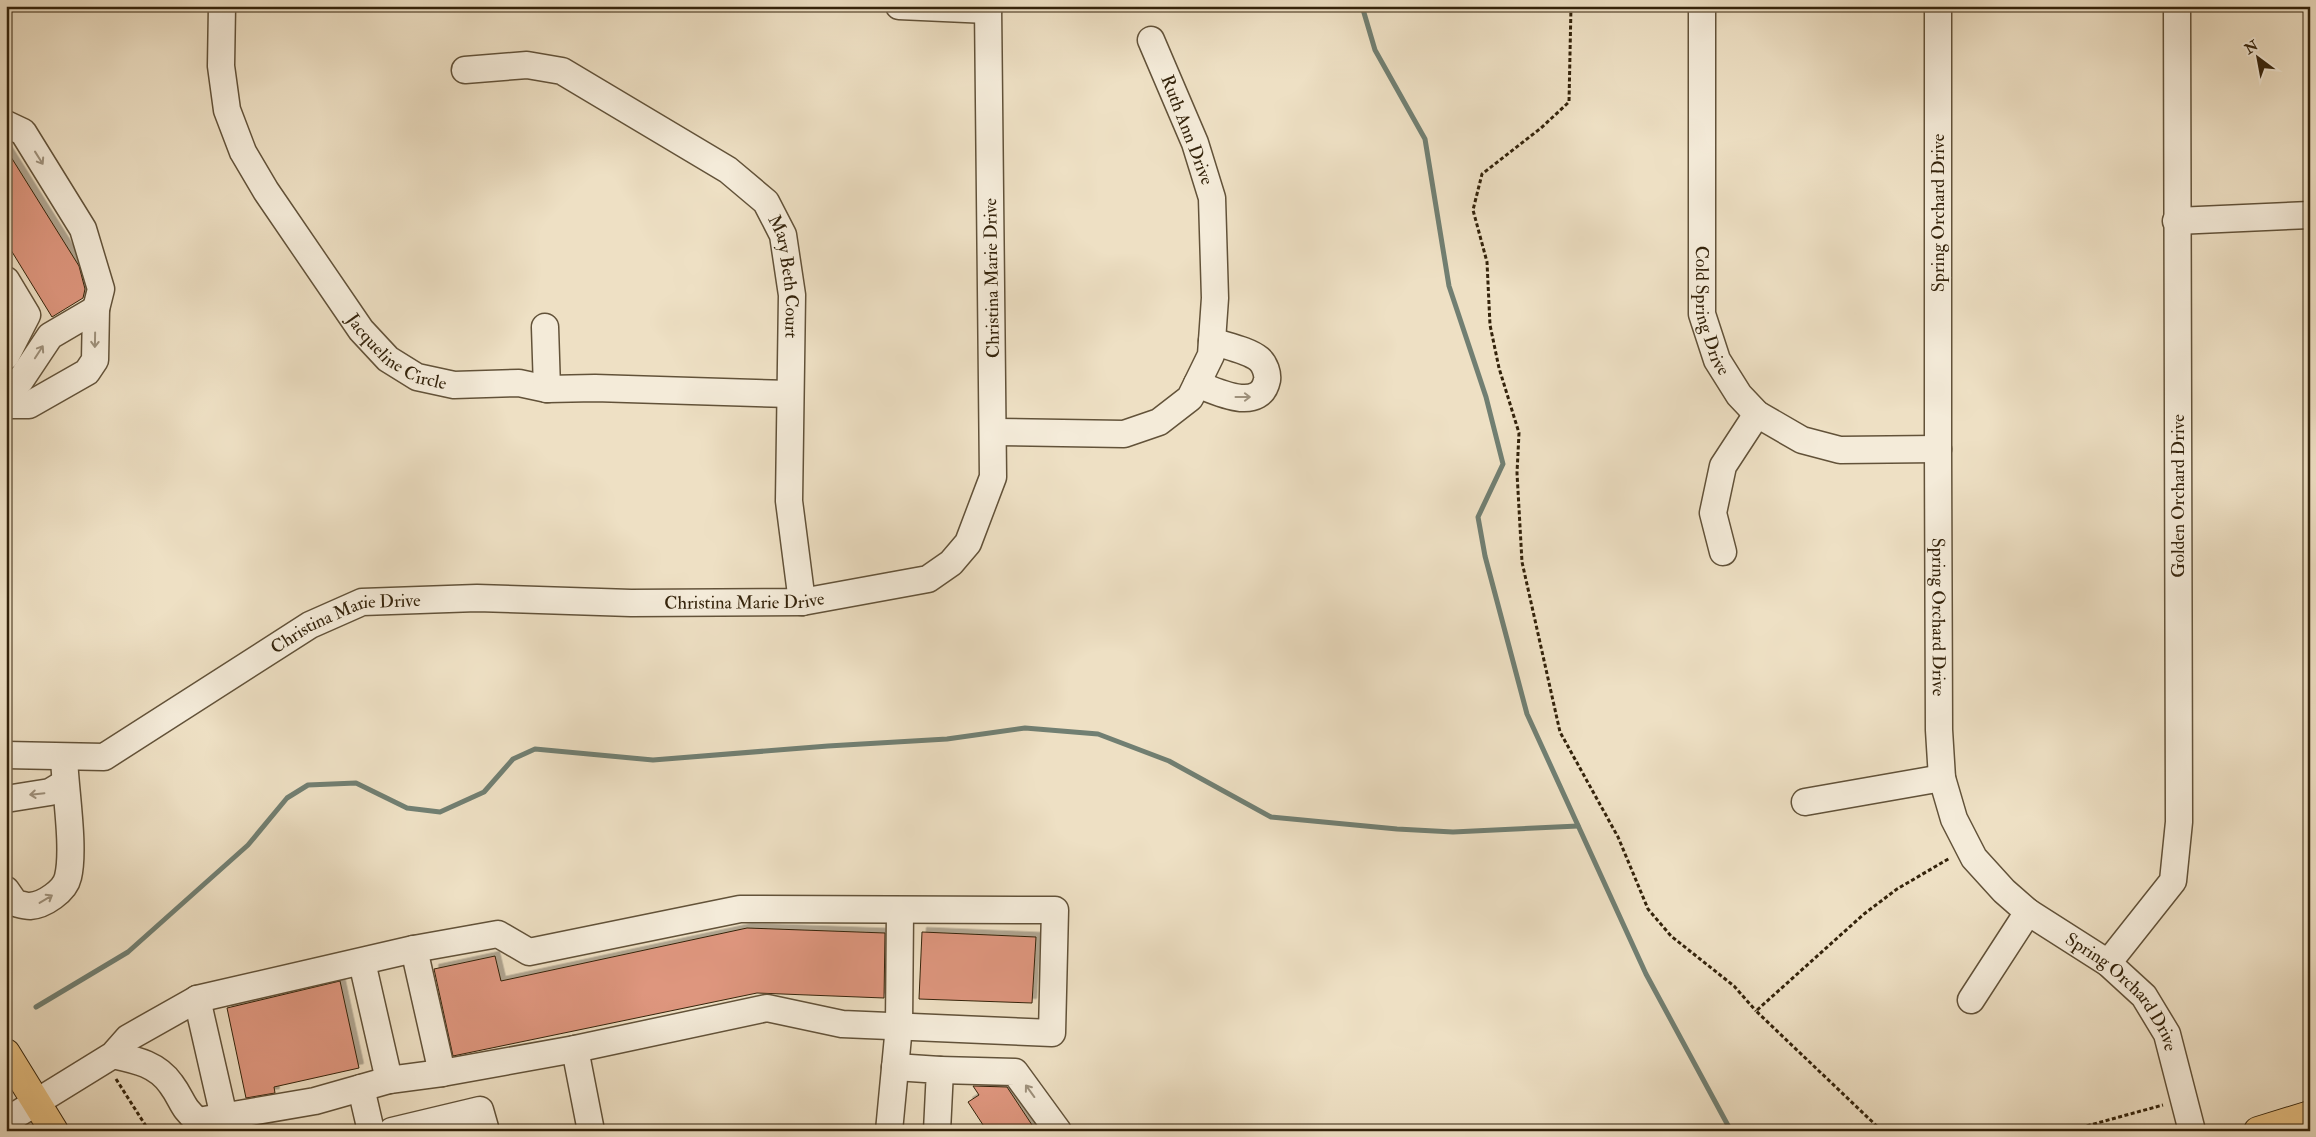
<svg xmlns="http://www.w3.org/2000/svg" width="2316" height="1137" viewBox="0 0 2316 1137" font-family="'IM FELL Double Pica',serif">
<defs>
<filter id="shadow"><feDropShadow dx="4.5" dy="-4.5" stdDeviation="0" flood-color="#0004"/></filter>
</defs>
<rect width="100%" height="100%" fill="#eee0c4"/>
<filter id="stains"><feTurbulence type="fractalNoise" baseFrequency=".004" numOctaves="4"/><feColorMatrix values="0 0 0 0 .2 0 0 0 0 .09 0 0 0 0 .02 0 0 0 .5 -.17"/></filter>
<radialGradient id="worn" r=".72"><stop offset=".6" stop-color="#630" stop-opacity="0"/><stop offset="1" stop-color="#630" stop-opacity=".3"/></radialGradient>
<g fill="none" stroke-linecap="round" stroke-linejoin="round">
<g stroke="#717f72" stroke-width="5">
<path d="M1362,6L1375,50L1425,139L1449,286L1486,397L1503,464L1478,517L1485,556L1527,714L1646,974L1731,1131"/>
<path d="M36,1007L128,952L248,845L287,798L308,785L356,783L407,808L440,812L484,792L513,759L535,749L653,760L828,746L947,739L1025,728L1098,734L1169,761L1271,817L1397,829L1453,832L1578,826"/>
</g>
</g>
<g fill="#de967e" stroke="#34230b" filter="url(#shadow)">
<path d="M6,149L79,266L85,289L83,298L52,317L6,242Z"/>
<path d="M747,928L885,933L884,998L757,993L453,1056L434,969L495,956L501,981Z"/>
<path d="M922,932L1036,937L1032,1003L919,999Z"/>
<path d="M340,981L359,1068L274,1087L275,1093L246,1098L227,1008Z"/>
<path d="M973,1086L1007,1087L1036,1131H987L968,1102L979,1095Z"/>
</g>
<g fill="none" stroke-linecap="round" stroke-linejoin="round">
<g stroke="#625239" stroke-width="29">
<g id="minor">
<path id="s1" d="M222,6L221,66L227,110L243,152L266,191L361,330L388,359L417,377L454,385L519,383L547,389L595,388L790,394"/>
<path d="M899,6L988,10"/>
<path id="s2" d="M1702,6V314L1717,360L1739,395L1757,414L1802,440L1840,450L1938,449"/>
<path id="s3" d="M1938,6V449L1939,730L1942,778L1954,819L1974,858L2004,891L2028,912L2108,963L2144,996L2167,1034L2192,1131"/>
<path id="s4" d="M465,70L527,65L562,71L728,170L766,202L783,235L792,295L789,501L802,602"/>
<path d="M6,124L23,132L83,229L101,289L96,309L95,360L87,372L29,405H6"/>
<path d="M2176,221L2310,215"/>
<path d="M6,280L27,315L6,356"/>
<path d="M545,327L547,389"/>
<path d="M6,383L20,381L50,336L96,309"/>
<path d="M1197,384C1215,391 1260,414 1267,380C1268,374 1265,364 1259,359C1248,350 1226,346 1212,341"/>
<path d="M994,432L1124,434L1159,422L1190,398L1211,355L1215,298L1212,198L1195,143L1151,40"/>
<path d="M1723,552L1713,513L1723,466L1757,414"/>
<path id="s5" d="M6,755L104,757L310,625L362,602L477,598L631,603L802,602L928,579L951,563L968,543L993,477L988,6"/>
<path d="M6,799L50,792L65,783"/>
<path d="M1805,802L1942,778"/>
<path d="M6,890L15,903C19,904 25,906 30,906C44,905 65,891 68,877C75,848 65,789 64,757"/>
<path d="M414,949L442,1073"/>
<path d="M362,962L389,1080"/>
<path d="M2108,963L2173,881L2179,822L2177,6"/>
<path d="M197,999L224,1117"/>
<path d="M1971,1000L2028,912"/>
<path d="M575,1049L591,1131"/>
<path d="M895,1067L940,1070L937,1131"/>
<path d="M940,1070L1015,1072L1058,1131"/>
<path d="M361,1088L371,1131"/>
<path d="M6,1121L113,1055L128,1038L197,999L414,949L498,934L529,952L740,909L1055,910L1052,1033L842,1024L767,1008L575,1049L442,1073L389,1080L315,1101L198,1121C181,1107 183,1100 171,1084C157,1064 136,1060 113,1055"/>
<path d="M392,1131L480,1110L486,1131"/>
<path d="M889,1131L899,1026L900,911"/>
</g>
</g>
<g stroke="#34230b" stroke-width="30">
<g id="major">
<path d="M6,1053L54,1131"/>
<path d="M2258,1131L2310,1115"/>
</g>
</g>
<g stroke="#34230b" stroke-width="3" stroke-dasharray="4 2.5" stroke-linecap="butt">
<path d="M1571,6L1569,102L1541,128L1482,174L1473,210L1487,262L1490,325L1499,368L1519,433L1517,473L1522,562L1560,732L1618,837L1648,909L1671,936L1734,986L1756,1011"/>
<path d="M116,1079L149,1131"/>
<path d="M1882,1131L1756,1011L1864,914L1897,889L1950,858"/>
<path d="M2068,1131L2163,1105"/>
</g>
<use href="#minor" stroke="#f4ebd9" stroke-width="26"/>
<use href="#major" stroke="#e7c082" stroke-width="28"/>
</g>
<defs><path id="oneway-shaft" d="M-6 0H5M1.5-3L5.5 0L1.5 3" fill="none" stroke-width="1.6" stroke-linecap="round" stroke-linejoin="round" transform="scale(1.25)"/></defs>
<g stroke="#9e917c">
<use href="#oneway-shaft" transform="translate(39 158) rotate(58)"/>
<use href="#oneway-shaft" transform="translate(95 340) rotate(91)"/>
<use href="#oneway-shaft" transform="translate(39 352) rotate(-57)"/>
<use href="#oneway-shaft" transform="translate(1243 397)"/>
<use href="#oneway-shaft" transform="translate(37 794) rotate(174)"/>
<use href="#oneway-shaft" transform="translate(46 899) rotate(-31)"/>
<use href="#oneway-shaft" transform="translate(1030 1091) rotate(-126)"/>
</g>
<g text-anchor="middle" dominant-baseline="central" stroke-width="4" stroke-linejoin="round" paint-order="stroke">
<g font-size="18" fill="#34230b" stroke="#f4ebd9">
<text transform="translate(1187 130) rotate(69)">Ruth Ann Drive</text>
<text transform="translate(1938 213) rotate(-90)">Spring Orchard Drive</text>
<text stroke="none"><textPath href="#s4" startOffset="419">Mary Beth Court</textPath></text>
<text transform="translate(992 278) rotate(-91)">Christina Marie Drive</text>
<text stroke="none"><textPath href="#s2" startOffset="306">Cold Spring Drive</textPath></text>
<text stroke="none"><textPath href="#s1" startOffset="406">Jacqueline Circle</textPath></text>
<text transform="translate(2178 496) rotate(-90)">Golden Orchard Drive</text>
<text stroke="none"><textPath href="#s5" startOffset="782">Christina Marie Drive</textPath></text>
<text stroke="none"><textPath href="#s3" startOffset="611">Spring Orchard Drive</textPath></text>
<text stroke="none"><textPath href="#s5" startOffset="378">Christina Marie Drive</textPath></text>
<text stroke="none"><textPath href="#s3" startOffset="1061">Spring Orchard Drive</textPath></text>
</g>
</g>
<rect width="2316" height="1137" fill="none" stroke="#eee0c4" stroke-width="25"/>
<rect x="8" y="8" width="2301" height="1122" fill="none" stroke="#34230b" stroke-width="2.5"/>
<rect x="12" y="12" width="2291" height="1112" fill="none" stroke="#34230b"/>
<g transform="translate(2258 58) rotate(328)" stroke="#f4ebd9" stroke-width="4" paint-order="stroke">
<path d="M0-4L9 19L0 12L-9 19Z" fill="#34230b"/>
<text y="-8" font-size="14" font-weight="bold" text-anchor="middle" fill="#34230b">N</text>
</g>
<rect width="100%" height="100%" filter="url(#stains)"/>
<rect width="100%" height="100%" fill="url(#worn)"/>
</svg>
